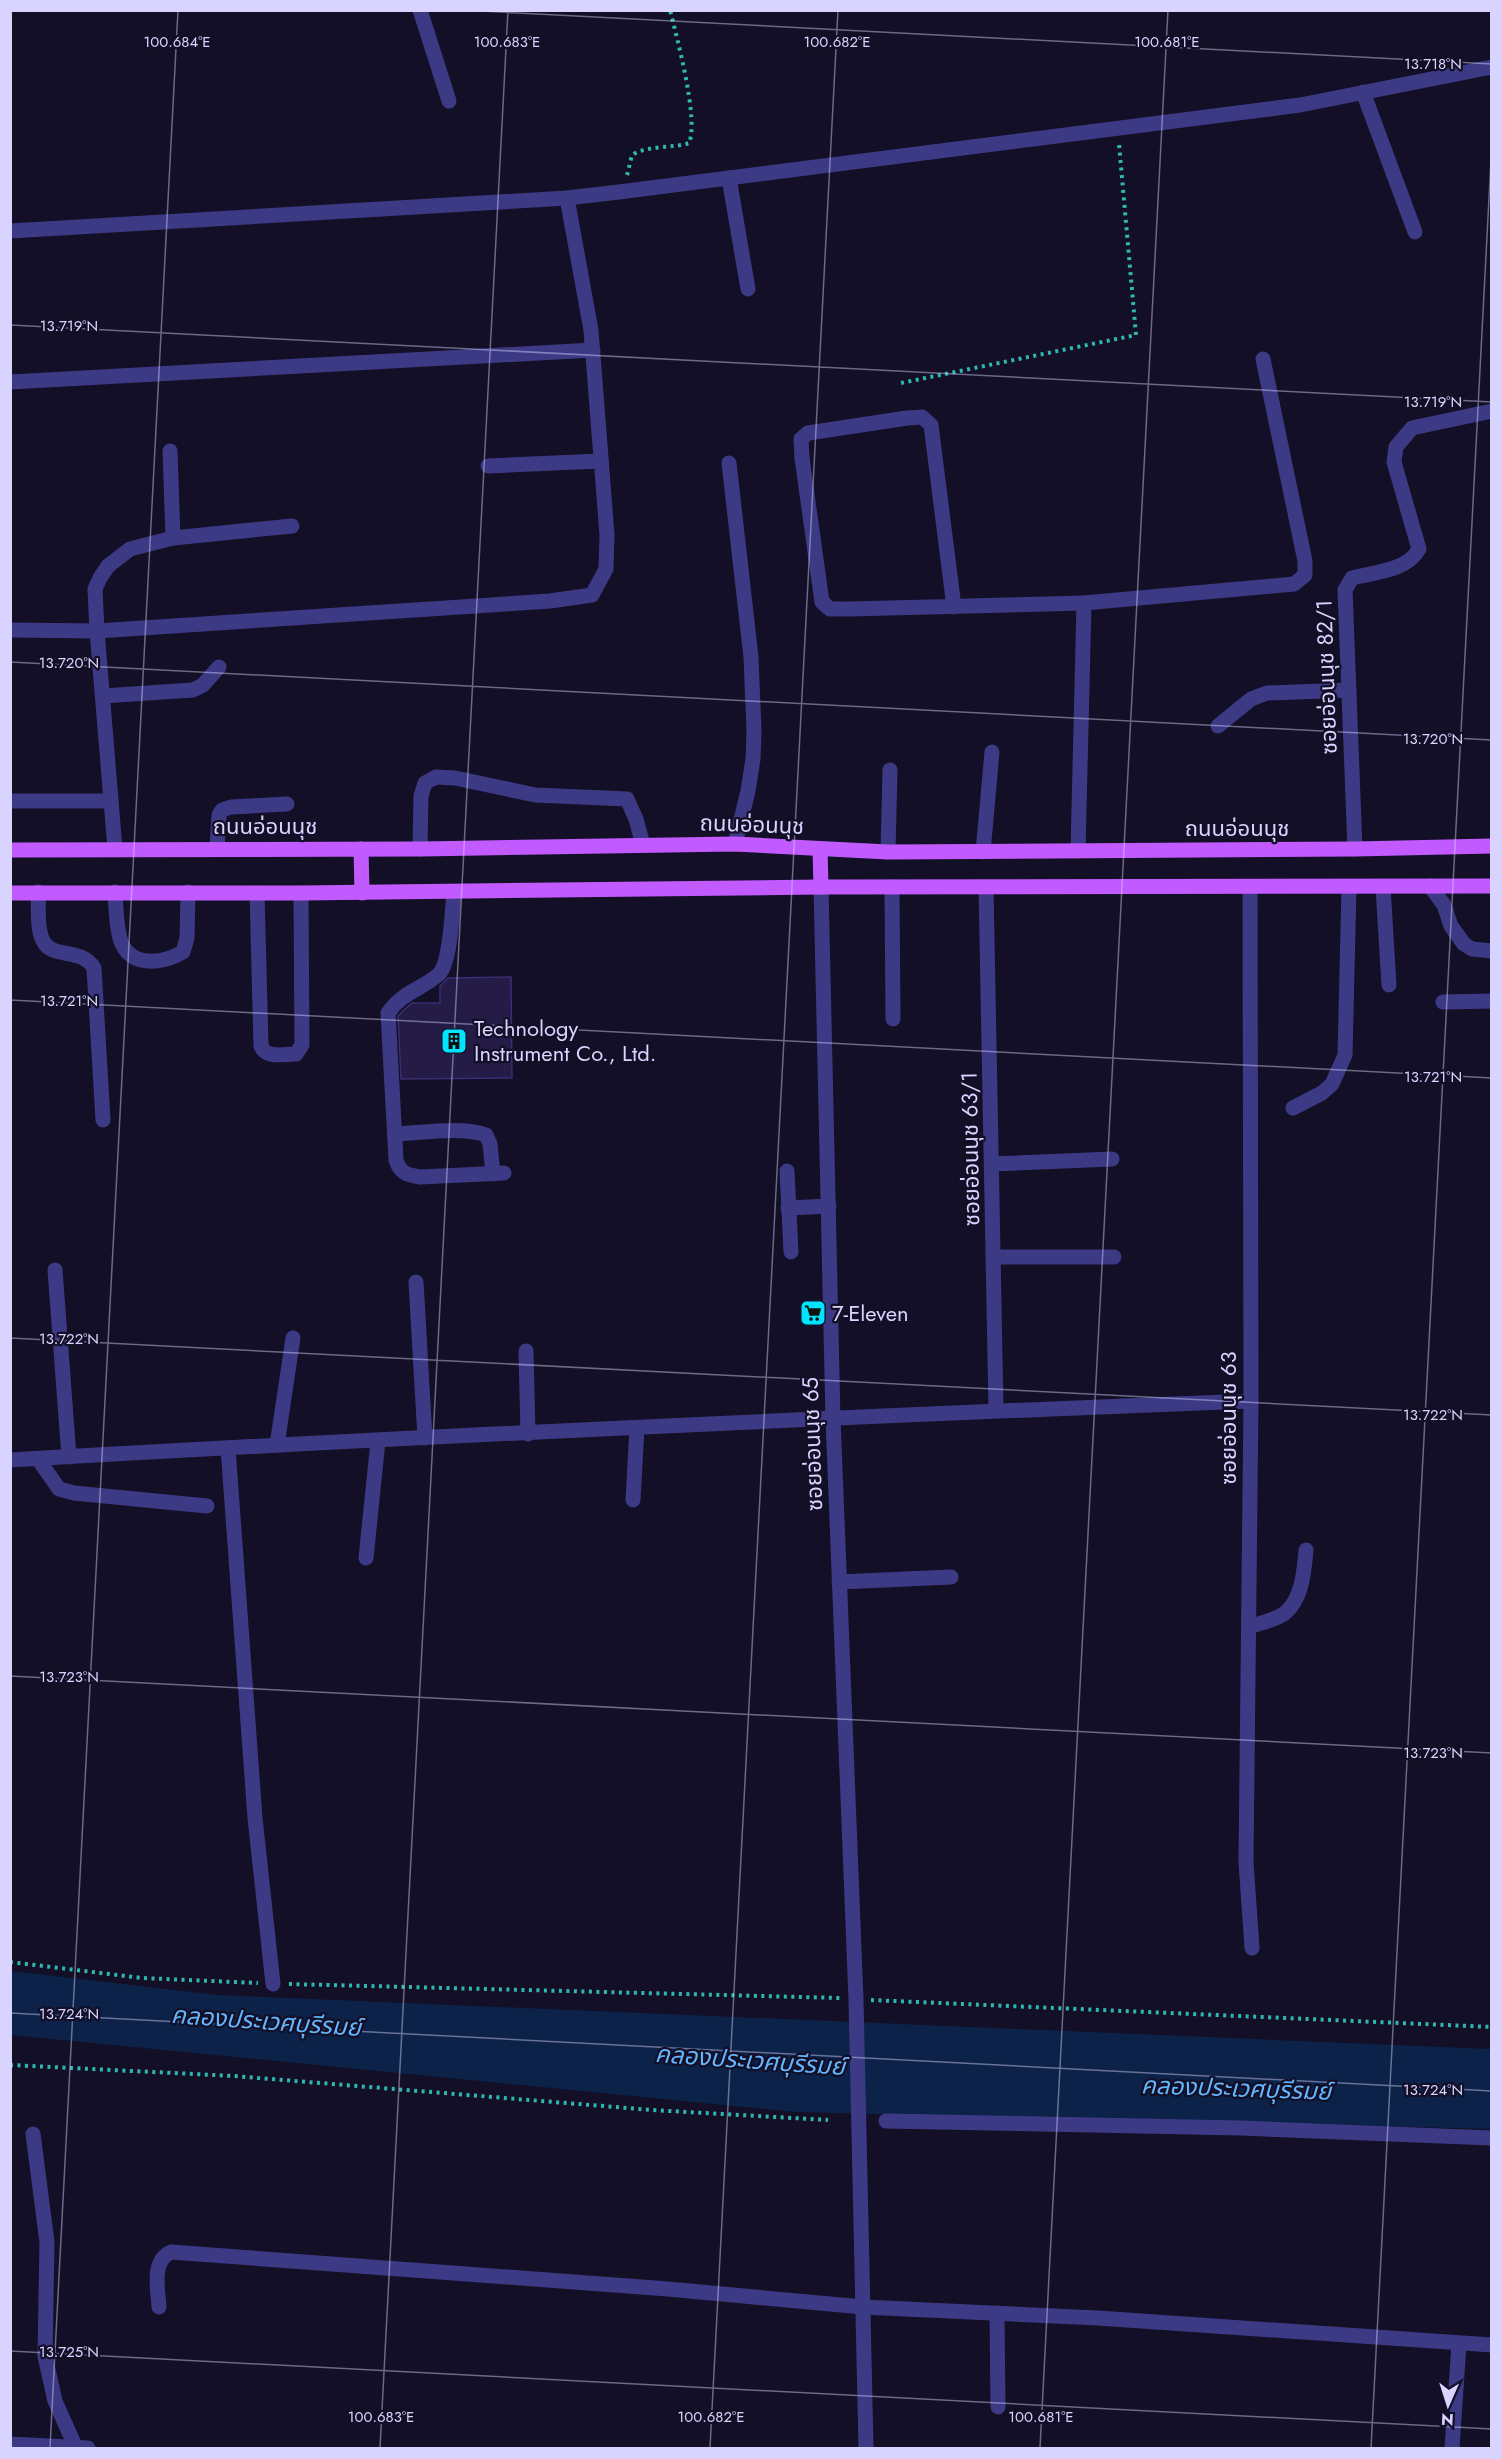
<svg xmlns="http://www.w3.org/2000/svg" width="1502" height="2459" viewBox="0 0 1502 2459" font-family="Jost,'Noto Sans Thai',sans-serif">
<rect width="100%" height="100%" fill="#130f26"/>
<path fill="#0c2248" d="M11,1971L218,1995L1491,2049V2129L795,2112L11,2035Z"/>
<path fill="#241b47" stroke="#3b2d73" stroke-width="1.5" d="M511,977L512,1078L401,1079L398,1016L406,1008L412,1003H440V986L448,978Z"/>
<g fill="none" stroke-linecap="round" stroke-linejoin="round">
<g stroke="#2fb8b0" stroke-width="4" stroke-dasharray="3 4.5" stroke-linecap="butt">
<path d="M627,175C629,169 630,161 632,156C639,146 676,148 689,143C699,119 677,38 670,10"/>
<path d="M901,383L1136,335L1119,144"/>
<path d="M10,1962L142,1978L258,1983"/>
<path d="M289,1984L840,1998"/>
<path d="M871,2000L1492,2027"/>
<path d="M10,2065L234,2076L652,2110L828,2120"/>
</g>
<g stroke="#3d3a85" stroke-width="15">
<path d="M420,10L449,101"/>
<path d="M1363,92L1415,232"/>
<path d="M729,178L748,289"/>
<path d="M10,231L567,198L619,192L1300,105L1492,67"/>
<path d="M10,382L593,350"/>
<path d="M170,451L173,538"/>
<path d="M729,463L751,657L754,731L753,759L748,791L735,844"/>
<path d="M488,466L601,461"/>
<path d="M954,607L931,425L922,417L907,418L808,433L801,439L802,458L822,602L830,609H850L1084,603"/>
<path d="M10,630L97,631L550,601L592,595L606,569L607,535L591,330L567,198"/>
<path d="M103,696L193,690L203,685L219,667"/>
<path d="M1218,726L1251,699L1267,693L1349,690"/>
<path d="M10,801H111"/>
<path d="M217,848L219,815L222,810L231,807L287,804"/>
<path d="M115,849L97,631L95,589L100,578L108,566L130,549L173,538L292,526"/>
<path d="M420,849L421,796L425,783L436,777L455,778L535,795L627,799L636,819L643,845"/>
<path d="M1355,849L1345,590L1352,578C1375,572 1407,571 1419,549L1394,462L1396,447L1412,428L1492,411"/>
<path d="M1078,851L1084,603L1294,584L1305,575V561L1263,359"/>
<path d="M888,852L890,770"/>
<path d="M983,852L992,752"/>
<path d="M1430,886L1444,905L1451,926L1464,944L1472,949L1492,951"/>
<path d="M821,887L833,1419L856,1999L866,2448"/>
<path d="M892,887L893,1019"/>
<path d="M986,887L996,1410"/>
<path d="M1250,887L1251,1401L1246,1862L1252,1948"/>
<path d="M1383,887L1389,985"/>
<path d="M38,892C39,907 36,932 45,944C56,958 81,948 94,968L103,1120"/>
<path d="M115,892C116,906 116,921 119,934C125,968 160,965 183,952L187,938L188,892"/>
<path d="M454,892C452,910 451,962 439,974C421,990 402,992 388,1013L396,1160C400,1173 407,1175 420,1177L504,1173"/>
<path d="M257,893L261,1046C266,1059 284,1054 296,1054L302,1045L301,893"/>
<path d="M1443,1002L1492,1001"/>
<path d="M1293,1108L1322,1093L1332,1084L1345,1055L1349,887"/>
<path d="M395,1134C421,1133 462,1126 486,1135L490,1144L493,1174"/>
<path d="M992,1164L1112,1159"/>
<path d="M787,1171L791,1252"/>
<path d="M788,1208L829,1206"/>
<path d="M994,1257H1114"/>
<path d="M55,1270L69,1457"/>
<path d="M416,1282L425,1438"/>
<path d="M526,1351L528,1434"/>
<path d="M277,1445L293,1338"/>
<path d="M228,1448L255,1818L273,1984"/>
<path d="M38,1459L59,1489L74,1493L207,1506"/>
<path d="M10,1460C424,1436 838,1417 1251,1401"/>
<path d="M633,1500L637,1428"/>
<path d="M366,1558L378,1441"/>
<path d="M839,1582L951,1577"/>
<path d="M1249,1627C1260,1623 1276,1620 1285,1613C1303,1598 1304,1570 1306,1550"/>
<path d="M886,2121L1240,2128L1492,2138"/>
<path d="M33,2134L47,2242L45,2356L55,2401L76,2448"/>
<path d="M159,2307C158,2289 151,2261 171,2252L668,2289L863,2307L1098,2318L1492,2345"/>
<path d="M997,2313L998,2407"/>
<path d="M10,2444L88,2448"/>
<path d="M1452,2448L1459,2344"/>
</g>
<g stroke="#c25bff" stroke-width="15">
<path d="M361,849L362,893"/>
<path d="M820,849L821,887"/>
<path d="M10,850L420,849L735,844L888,852L1355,849L1492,846"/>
<path d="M10,893H301L821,887L1492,886"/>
</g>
</g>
<path fill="none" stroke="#d9d4ff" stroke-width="1.5" stroke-opacity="0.45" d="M462,10L1492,64M10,325L1492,402M10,662L1492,740M10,1000L1492,1078M10,1338L1492,1415M10,1676L1492,1753M10,2013L1492,2091M10,2351L1492,2429M50,2448L178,10M380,2448L508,10M710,2448L838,10M1040,2448L1168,10M1371,2448L1492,141"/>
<defs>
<g id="building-square" transform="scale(1.35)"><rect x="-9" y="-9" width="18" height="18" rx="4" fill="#00e5ff" stroke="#130f26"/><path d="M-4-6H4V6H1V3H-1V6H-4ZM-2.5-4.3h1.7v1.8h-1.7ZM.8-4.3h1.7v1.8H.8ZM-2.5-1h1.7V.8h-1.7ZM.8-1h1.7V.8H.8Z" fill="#111"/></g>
<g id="supermarket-square" transform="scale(1.35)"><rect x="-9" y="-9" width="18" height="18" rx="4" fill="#00e5ff" stroke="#130f26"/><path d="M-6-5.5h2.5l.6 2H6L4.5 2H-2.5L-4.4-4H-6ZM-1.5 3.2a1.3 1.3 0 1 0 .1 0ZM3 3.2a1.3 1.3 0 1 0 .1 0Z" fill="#111"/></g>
</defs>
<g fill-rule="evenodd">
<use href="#building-square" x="454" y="1041"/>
<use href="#supermarket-square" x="813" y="1313"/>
</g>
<g text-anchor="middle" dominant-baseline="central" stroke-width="4.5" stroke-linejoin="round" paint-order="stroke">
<g font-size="22" fill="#d9d4ff" stroke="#130f26">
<text transform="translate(1326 677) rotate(-92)">ซอยอ่อนนุช 82/1</text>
<text transform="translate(752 824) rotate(2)">ถนนอ่อนนุช</text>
<text x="265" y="826">ถนนอ่อนนุช</text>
<text x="1237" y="828">ถนนอ่อนนุช</text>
<text transform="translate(970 1149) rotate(-91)">ซอยอ่อนนุช 63/1</text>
<text transform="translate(1228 1418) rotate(-90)">ซอยอ่อนนุช 63</text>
<text transform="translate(812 1444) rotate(-92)">ซอยอ่อนนุช 65</text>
</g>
<g font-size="22" fill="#d9d4ff" stroke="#130f26" text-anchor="start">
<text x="474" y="1028">Technology<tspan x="474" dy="25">Instrument Co., Ltd.</tspan></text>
<text x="832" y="1313">7-Eleven</text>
</g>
<g font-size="24" font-style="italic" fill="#62b6ff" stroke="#130f26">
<text transform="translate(266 2021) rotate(4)">คลองประเวศบุรีรมย์</text>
<text transform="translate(750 2060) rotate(4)">คลองประเวศบุรีรมย์</text>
<text transform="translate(1236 2088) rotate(2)">คลองประเวศบุรีรมย์</text>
</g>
</g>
<g font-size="15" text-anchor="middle" fill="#d9d4ff" stroke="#130f26" stroke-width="4.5" stroke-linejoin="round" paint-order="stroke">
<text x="177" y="47">100.684°E</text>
<text x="507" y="47">100.683°E</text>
<text x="837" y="47">100.682°E</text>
<text x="1167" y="47">100.681°E</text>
<text x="1433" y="69">13.718°N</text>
<text x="69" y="331">13.719°N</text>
<text x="1433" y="407">13.719°N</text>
<text x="69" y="668">13.720°N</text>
<text x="1433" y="744">13.720°N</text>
<text x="69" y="1006">13.721°N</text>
<text x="1433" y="1082">13.721°N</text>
<text x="69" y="1344">13.722°N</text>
<text x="1433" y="1420">13.722°N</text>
<text x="69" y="1682">13.723°N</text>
<text x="1433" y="1758">13.723°N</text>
<text x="69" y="2019">13.724°N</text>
<text x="1433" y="2095">13.724°N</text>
<text x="69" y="2357">13.725°N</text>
<text x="381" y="2422">100.683°E</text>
<text x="711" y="2422">100.682°E</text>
<text x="1041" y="2422">100.681°E</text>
</g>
<rect width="1502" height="2459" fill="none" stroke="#d9d4ff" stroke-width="24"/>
<g transform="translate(1448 2405) rotate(183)" stroke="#130f26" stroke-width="4.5" paint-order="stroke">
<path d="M0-4.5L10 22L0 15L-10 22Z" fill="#d9d4ff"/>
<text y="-9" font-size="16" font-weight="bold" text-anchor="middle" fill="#d9d4ff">N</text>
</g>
</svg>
